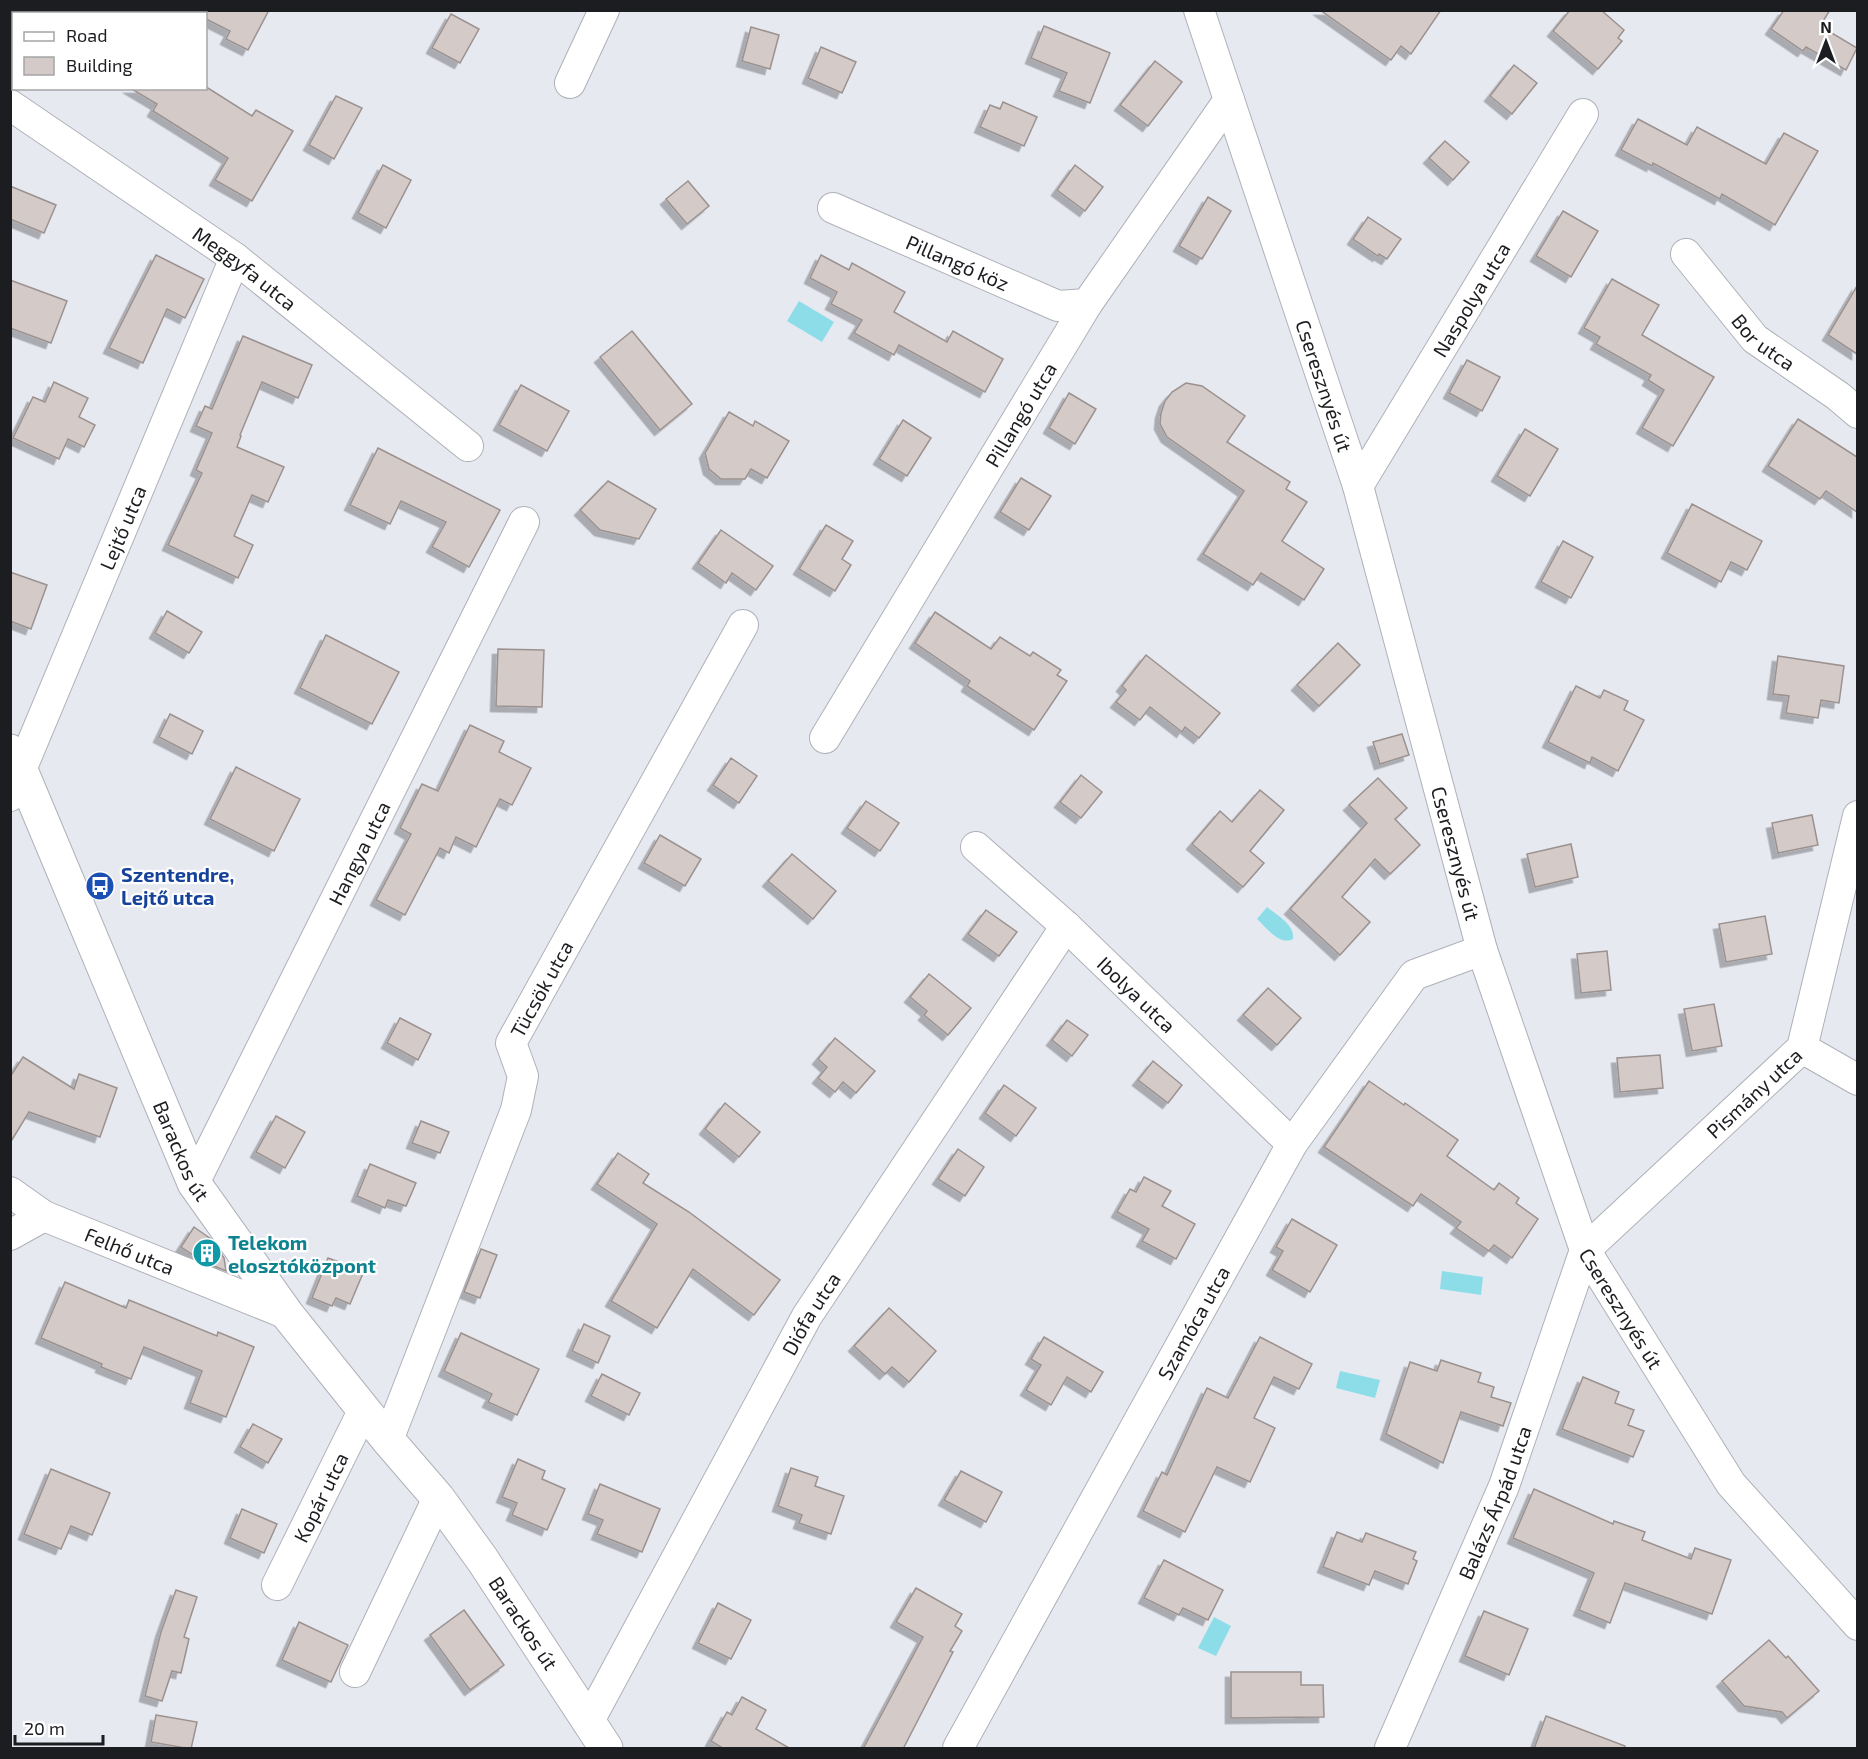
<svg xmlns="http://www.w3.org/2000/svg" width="1868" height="1759" viewBox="0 0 1868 1759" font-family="'Exo 2',sans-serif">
<defs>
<filter id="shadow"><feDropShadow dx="-5.5" dy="5.5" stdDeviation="0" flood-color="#0004"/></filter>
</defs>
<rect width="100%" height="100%" fill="#e7e9f1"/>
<g fill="#8ddde9">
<path d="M799,301L834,322L822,342L787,321Z"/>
<path d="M1267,907C1278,916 1295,925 1293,939C1279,946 1266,927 1257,919Z"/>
<path d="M1442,1271L1483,1277L1481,1295L1440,1289Z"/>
<path d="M1340,1371L1380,1380L1375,1398L1336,1388Z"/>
<path d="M1214,1617L1231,1626L1216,1656L1198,1648Z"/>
</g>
<g fill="#d4cac8" stroke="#9b9290" stroke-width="1.5" filter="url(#shadow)">
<path d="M190,10H269L248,50L226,39L230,31L206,19V14H195Z"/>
<path d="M1320,10H1441L1411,54L1401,46L1391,60Z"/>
<path d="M1570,10H1601L1624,30L1618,38L1622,41L1598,69L1553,31Z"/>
<path d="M1784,10H1830L1820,26L1857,48L1846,70L1806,47L1803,51L1771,29Z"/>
<path d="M451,14L479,29L460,63L432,48Z"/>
<path d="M1044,26L1110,53L1090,103L1059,91L1067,73L1031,58Z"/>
<path d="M751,27L779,35L770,69L742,61Z"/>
<path d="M821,47L856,62L842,93L808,78Z"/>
<path d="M1155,61L1182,82L1148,126L1120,105Z"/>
<path d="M1514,65L1537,83L1512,114L1490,96Z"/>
<path d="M130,88H208L252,116L256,110L293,131L252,201L215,180L228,158L153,111L157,104Z"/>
<path d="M336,96L362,108L334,159L309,145Z"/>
<path d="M1003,102L1037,117L1024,146L980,127L990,105L1000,109Z"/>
<path d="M1638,119L1687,145L1697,127L1766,164L1784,133L1818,151L1775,225L1722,194L1720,199L1653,163L1652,166L1621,150Z"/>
<path d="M1445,141L1469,162L1453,180L1429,158Z"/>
<path d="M383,165L411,180L386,228L358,213Z"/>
<path d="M1075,165L1103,187L1085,211L1057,190Z"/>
<path d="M688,181L709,206L687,224L666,199Z"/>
<path d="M10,186L56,205L44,233L10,219Z"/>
<path d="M1208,197L1231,211L1202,259L1179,246Z"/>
<path d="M1563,211L1598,231L1571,277L1536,256Z"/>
<path d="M1368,217L1401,239L1387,259L1379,254L1378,256L1353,239Z"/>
<path d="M156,255L204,279L185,318L167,309L143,363L109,348Z"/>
<path d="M821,255L849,270L852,263L905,292L894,312L947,342L953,331L1003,359L985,392L899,345L894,355L854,333L862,320L831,304L837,292L810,278Z"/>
<path d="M1612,279L1659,305L1642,335L1714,377L1673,446L1642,428L1664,390L1648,380L1651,375L1596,344L1600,337L1584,328Z"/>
<path d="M10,280L67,301L51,343L10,328Z"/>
<path d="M1857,286V354L1828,335Z"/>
<path d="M632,331L692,404L660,430L600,357Z"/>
<path d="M243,336L312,365L298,398L262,382L240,435L241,436L237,447L284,467L268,502L252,495L234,536L253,545L238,578L168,545L202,473L196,470L212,433L196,426L205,406L212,409Z"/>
<path d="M1467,360L1500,377L1482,411L1449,393Z"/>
<path d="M54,382L88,398L79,417L95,425L84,447L68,439L59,459L13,438L33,397L45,402Z"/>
<path d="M1186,383L1202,386L1245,416L1227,442L1290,482L1286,489L1307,502L1282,541L1324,569L1304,600L1261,573L1253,585L1203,554L1244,491L1167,437L1160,424L1161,413L1165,401L1172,392Z"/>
<path d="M521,385L569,411L547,451L499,425Z"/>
<path d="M1069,393L1096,409L1075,444L1049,428Z"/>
<path d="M729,412L753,426L755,421L789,441L767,478L751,469L745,479H721L709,469L705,453Z"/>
<path d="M1798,419L1857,457V512L1826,491L1820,499L1768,466Z"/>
<path d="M903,420L931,438L907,476L879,459Z"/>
<path d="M1525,429L1558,449L1530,496L1497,476Z"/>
<path d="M378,448L500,510L469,567L432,547L446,522L401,501L390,524L350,505Z"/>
<path d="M1021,478L1051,496L1029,530L1000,512Z"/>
<path d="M608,481L656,509L639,539L600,530L580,510Z"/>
<path d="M1692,504L1762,541L1747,570L1731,562L1721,582L1667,553Z"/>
<path d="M826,525L853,541L842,559L851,565L835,591L799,569Z"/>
<path d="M721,530L773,566L756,590L732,573L726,583L698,563Z"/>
<path d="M1563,541L1593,557L1571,598L1541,582Z"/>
<path d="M10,572L47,585L31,629L10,621Z"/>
<path d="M167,611L202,632L189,653L155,633Z"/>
<path d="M935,612L991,649L1000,637L1030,656L1033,652L1061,670L1057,675L1067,681L1034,730L967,686L970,681L915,643Z"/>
<path d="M326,635L399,672L372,724L300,688Z"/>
<path d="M1338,643L1360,665L1319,706L1297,685Z"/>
<path d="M498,649L544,650L542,707L496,706Z"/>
<path d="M1146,655L1220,713L1199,738L1185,727L1182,732L1150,707L1140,720L1116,702L1126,690L1122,686Z"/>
<path d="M1778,656L1844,666L1839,703L1821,700L1818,718L1786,713L1789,696L1773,694Z"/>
<path d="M1576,686L1600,698L1604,690L1628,701L1624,710L1644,720L1618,771L1592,757L1590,763L1548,742Z"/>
<path d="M170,714L203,731L192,754L159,737Z"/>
<path d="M470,725L504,741L499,752L531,768L512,805L500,799L476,847L456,837L449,853L440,848L405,915L376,900L411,834L400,828L422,784L438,791Z"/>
<path d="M1402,734L1409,755L1380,764L1373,742Z"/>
<path d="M731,758L757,776L739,803L713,785Z"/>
<path d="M236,767L300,799L274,851L210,819Z"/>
<path d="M1081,775L1102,792L1081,818L1060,802Z"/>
<path d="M1378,778L1407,808L1395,819L1420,845L1390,874L1375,859L1342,897L1370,922L1340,955L1290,909L1367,823L1349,805Z"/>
<path d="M1260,790L1284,810L1250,851L1264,863L1243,887L1192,844L1220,811L1232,822Z"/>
<path d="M866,801L899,823L880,851L847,828Z"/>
<path d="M1812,815L1818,845L1778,853L1772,823Z"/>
<path d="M660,835L701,859L685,886L644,863Z"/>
<path d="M1571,844L1578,877L1535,887L1527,854Z"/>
<path d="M792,854L836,891L813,919L768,881Z"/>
<path d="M986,910L1017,932L999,956L968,934Z"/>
<path d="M1765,916L1772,954L1726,962L1719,924Z"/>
<path d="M1607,951L1611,990L1581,993L1577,954Z"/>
<path d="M929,974L971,1008L948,1035L924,1015L927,1011L910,997Z"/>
<path d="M1268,988L1301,1018L1277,1045L1243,1015Z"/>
<path d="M1714,1004L1722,1046L1692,1051L1684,1009Z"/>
<path d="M400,1018L431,1034L418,1060L387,1043Z"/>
<path d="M1067,1020L1088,1035L1072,1056L1052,1040Z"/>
<path d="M835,1038L875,1071L856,1093L843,1082L835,1092L818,1078L827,1067L818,1059Z"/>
<path d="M1660,1055L1663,1088L1620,1092L1617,1058Z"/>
<path d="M23,1057L74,1089L79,1074L117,1088L100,1137L29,1112L10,1143V1077Z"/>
<path d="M1153,1061L1182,1085L1168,1103L1138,1080Z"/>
<path d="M1369,1081L1404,1105L1405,1103L1458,1140L1447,1156L1494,1190L1499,1183L1519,1198L1516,1203L1538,1219L1512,1258L1494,1245L1489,1251L1456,1228L1461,1222L1421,1194L1413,1206L1324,1147Z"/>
<path d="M1004,1085L1036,1108L1016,1136L985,1113Z"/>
<path d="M725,1103L760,1132L739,1157L705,1129Z"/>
<path d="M276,1116L305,1132L285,1168L256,1152Z"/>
<path d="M421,1121L449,1132L440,1153L412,1143Z"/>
<path d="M958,1149L984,1167L965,1196L938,1179Z"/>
<path d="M618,1153L649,1174L643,1183L689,1212L780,1280L754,1315L693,1269L657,1328L611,1301L657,1224L597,1184Z"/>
<path d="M370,1164L416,1183L406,1206L388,1200L385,1208L357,1196Z"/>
<path d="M1144,1177L1171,1191L1162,1206L1195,1224L1176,1259L1142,1241L1149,1229L1117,1212L1130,1189L1136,1192Z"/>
<path d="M1292,1219L1337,1245L1310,1292L1272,1270L1283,1251L1276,1247Z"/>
<path d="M194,1227L211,1239L224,1258L226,1271L202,1261L181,1247Z"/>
<path d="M481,1249L497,1255L480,1298L464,1292Z"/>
<path d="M328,1258L364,1271L350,1304L336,1298L332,1306L312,1298Z"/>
<path d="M65,1282L126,1308L129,1300L217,1336L218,1332L254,1347L226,1417L190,1403L202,1371L144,1347L131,1379L101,1367L102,1364L41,1338Z"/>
<path d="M889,1308L936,1351L909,1382L892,1367L885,1374L854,1346Z"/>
<path d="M584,1324L610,1336L598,1363L572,1351Z"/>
<path d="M461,1333L539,1369L517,1415L488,1402L492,1394L444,1371Z"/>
<path d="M1044,1337L1103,1372L1091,1392L1067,1377L1051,1405L1026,1390L1041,1365L1031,1359Z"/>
<path d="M1260,1337L1312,1364L1299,1389L1274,1377L1254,1418L1275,1428L1250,1482L1217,1467L1185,1532L1143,1511L1162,1472L1167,1475L1207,1388L1228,1398Z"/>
<path d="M1441,1360L1481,1373L1478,1382L1494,1387L1491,1397L1511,1403L1503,1426L1461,1412L1443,1463L1386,1434L1410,1362L1437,1371Z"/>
<path d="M602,1374L640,1393L629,1415L591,1396Z"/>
<path d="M1583,1377L1619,1392L1615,1403L1634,1410L1628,1425L1644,1431L1633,1457L1562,1429Z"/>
<path d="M253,1424L282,1439L268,1463L240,1447Z"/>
<path d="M518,1459L545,1471L542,1479L565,1489L547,1530L512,1515L517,1503L502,1497Z"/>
<path d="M791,1468L818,1477L815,1486L844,1496L831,1534L799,1523L802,1515L778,1506Z"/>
<path d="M51,1469L110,1493L92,1535L71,1526L61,1549L24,1534Z"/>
<path d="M961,1471L1002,1492L986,1522L944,1500Z"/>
<path d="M600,1484L660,1509L642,1552L597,1534L603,1520L588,1514Z"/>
<path d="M1534,1489L1613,1524L1614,1521L1645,1532L1642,1540L1691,1559L1695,1548L1731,1560L1712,1614L1625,1583L1610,1623L1579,1610L1594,1573L1513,1538Z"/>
<path d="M242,1509L277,1524L264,1553L230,1538Z"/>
<path d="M1337,1532L1362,1542L1366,1533L1416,1552L1413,1559L1417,1561L1408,1584L1375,1571L1369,1585L1323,1567Z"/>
<path d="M1164,1560L1223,1590L1208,1620L1183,1608L1179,1615L1144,1598Z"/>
<path d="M916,1588L962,1614L955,1626L962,1631L950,1651L953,1652L903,1749H863L923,1637L896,1622Z"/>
<path d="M176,1590L197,1597L184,1637L189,1639L181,1673L172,1671L162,1701L145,1696L161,1632Z"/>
<path d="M718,1603L751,1620L731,1659L698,1643Z"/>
<path d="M464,1610L504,1665L470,1690L430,1635Z"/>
<path d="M1484,1611L1528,1629L1509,1675L1465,1656Z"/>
<path d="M299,1622L348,1645L331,1682L282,1660Z"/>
<path d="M1769,1640L1786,1658L1788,1656L1819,1691L1787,1718L1782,1712L1744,1706L1722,1681Z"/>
<path d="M1231,1672H1301V1685H1323L1324,1717L1231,1718Z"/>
<path d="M742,1697L766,1710L756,1729L791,1749H724L711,1741L727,1712L732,1715Z"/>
<path d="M156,1715L197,1722L191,1749L151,1742Z"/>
<path d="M1546,1716L1625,1746V1749H1534Z"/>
</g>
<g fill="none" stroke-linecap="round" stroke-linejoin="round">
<g stroke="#afb1b9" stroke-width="32">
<g id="street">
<path id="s1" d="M1199,10L1358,486L1482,950L1585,1250L1731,1484L1858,1625"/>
<path d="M570,83L604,10"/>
<path id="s2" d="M10,105L235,258L468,446"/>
<path id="s3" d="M833,208L1058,306L1087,304"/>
<path id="s4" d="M1686,254L1755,339L1838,396L1858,413"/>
<path id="s5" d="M1358,486L1583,114"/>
<path id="s6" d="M825,738L1087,304L1229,100"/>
<path id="s7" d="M10,796L235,258"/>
<path id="s8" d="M976,847L1066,926L1292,1144"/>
<path d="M1802,1048L1858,1080"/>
<path id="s9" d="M194,1183L524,522"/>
<path id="s10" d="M10,1192L44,1216L287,1314"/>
<path d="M10,1235L44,1216"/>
<path id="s11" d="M388,1440L516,1110L523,1076L511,1043L743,625"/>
<path id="s12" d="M277,1585L364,1409"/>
<path d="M355,1672L438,1498"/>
<path id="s13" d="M589,1721L807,1316L1066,926"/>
<path id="s14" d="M958,1748L1292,1144L1414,975L1482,950"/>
<path id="s15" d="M1390,1748L1504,1486L1585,1250L1802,1048L1858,816"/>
</g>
</g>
<g stroke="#afb1b9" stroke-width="35">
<g id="secondary">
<path id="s16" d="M10,751L21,770L194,1183L287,1314L388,1440L438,1498L482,1559L606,1748"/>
</g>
</g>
<use href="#street" stroke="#fff" stroke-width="30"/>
<use href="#secondary" stroke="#fff" stroke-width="33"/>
</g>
<defs>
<g id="bus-disc" transform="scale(1.5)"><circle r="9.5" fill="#1a4fb4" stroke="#fff"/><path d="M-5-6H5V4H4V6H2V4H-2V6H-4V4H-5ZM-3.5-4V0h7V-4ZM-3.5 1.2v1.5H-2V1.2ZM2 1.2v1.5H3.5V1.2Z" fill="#fff"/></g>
<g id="building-disc" transform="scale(1.5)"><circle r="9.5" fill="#0f9aa8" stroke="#fff"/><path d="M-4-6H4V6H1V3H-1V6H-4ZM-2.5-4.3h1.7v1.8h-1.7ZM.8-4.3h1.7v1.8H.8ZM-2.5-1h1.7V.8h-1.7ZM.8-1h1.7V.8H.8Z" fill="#fff"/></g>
</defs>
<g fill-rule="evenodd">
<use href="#bus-disc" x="100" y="886"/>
<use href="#building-disc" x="207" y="1253"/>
</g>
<g text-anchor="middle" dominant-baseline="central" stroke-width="4.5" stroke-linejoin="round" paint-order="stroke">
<g font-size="20" fill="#1c1d20" stroke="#fff">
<text stroke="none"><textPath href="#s3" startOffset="136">Pillangó köz</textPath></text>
<text stroke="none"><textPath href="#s2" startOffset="286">Meggyfa utca</textPath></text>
<text stroke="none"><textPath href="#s5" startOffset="218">Naspolya utca</textPath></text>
<text stroke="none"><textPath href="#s4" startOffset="118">Bor utca</textPath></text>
<text stroke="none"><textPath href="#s1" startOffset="396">Cseresznyés út</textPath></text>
<text stroke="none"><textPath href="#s6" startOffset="378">Pillangó utca</textPath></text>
<text stroke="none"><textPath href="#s7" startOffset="291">Lejtő utca</textPath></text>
<text stroke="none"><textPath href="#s9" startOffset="369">Hangya utca</textPath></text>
<text stroke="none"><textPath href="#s1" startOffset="882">Cseresznyés út</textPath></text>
<text stroke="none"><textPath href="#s11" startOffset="486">Tücsök utca</textPath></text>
<text stroke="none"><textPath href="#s8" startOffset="218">Ibolya utca</textPath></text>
<text stroke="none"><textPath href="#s15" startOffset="766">Pismány utca</textPath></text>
<text stroke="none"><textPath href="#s16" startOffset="435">Barackos út</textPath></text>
<text stroke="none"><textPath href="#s10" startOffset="134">Felhő utca</textPath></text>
<text stroke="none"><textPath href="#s1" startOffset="1368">Cseresznyés út</textPath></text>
<text stroke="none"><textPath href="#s13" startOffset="464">Diófa utca</textPath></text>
<text stroke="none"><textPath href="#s14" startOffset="486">Szamóca utca</textPath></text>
<text stroke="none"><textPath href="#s12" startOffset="98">Kopár utca</textPath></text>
<text stroke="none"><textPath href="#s15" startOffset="267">Balázs Árpád utca</textPath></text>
<text stroke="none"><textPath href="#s16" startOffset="1020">Barackos út</textPath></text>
</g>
<g font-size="20" font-weight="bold" fill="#164399" stroke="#fff" text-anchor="start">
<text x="121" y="874">Szentendre,<tspan x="121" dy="23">Lejtő utca</tspan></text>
</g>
<g font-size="20" font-weight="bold" fill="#0d838f" stroke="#fff" text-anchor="start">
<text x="228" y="1242">Telekom<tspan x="228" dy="23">elosztóközpont</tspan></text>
</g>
</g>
<rect width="1868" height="1759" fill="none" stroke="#1c1d20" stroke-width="24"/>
<rect x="12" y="12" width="195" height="78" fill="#ffffff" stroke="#a4a5a6" stroke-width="1.5"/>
<rect x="24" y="32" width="30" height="9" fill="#ffffff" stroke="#a4a5a6" stroke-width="1.5"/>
<text x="66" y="42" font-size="18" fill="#1c1d20">Road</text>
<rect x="24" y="57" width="30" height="18" fill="#d4cac8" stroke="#a4a5a6" stroke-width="1.5"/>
<text x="66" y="72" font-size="18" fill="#1c1d20">Building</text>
<g transform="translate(1826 42)" stroke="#ffffff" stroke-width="4.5" paint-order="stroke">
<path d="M0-4.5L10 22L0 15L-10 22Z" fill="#1c1d20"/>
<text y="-9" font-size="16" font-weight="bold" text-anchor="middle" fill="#1c1d20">N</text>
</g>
<path d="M15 1735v9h88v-9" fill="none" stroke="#1c1d20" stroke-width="3"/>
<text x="24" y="1735" font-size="18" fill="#1c1d20" stroke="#ffffff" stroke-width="4.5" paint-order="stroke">20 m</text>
</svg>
